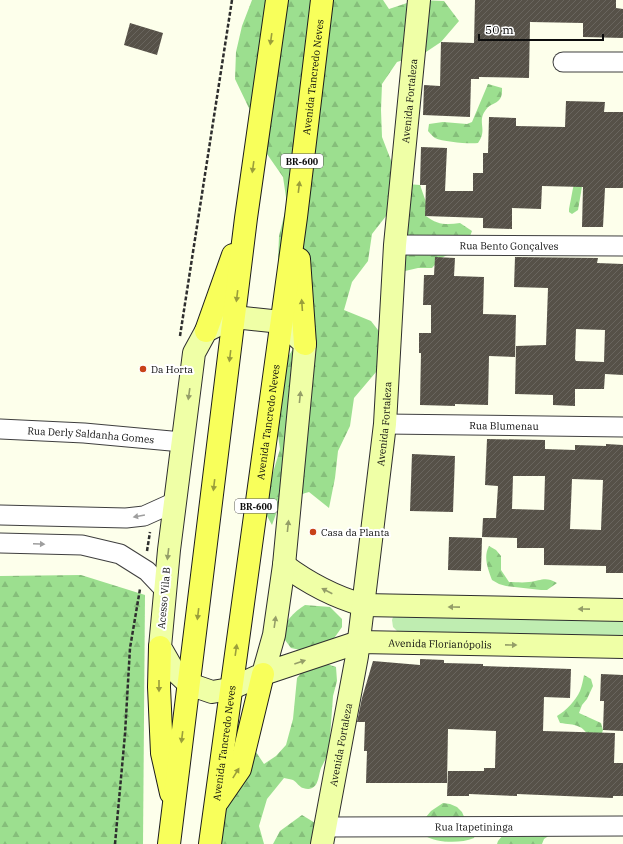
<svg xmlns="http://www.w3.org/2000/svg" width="623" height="844" viewBox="0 0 623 844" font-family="'IBM Plex Serif',serif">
<defs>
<pattern id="forest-firs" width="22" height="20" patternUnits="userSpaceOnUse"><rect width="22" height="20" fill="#9cdf8f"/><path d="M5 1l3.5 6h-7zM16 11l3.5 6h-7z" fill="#85be7a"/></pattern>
<pattern id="building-hatch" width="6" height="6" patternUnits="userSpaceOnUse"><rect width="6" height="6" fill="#565148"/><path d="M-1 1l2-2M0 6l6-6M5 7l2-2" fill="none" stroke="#69655e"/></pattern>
</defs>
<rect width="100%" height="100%" fill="#fdffeb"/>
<path fill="#bfedb1" d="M394,614L623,618V640L398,632L393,627L392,620Z"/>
<g fill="url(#forest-firs)">
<path d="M252,0H383L389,9L416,0L444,1L459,21L441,42L423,54L397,62L382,84L381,110L382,137L392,163L395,191L407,184L420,185L426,202V216C437,225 447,225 460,223L472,231L467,244L454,252L441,258L432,268H418L405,271L395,263L393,207L372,234L368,261L352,282L344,310L371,321L385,339L382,365L354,398L350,426L338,451L335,478L329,508L309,492L281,500L272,525L258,500L272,476L280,449L276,421L282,367L296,344L280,291L278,262L279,236L287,204L283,177L267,154L258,127L235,79L236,52L242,26Z"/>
<path d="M488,84L502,88C503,106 492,100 485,111C477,122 488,130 478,143C469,144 443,142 435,138C432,136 430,133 428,131L429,124L443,122L467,124L472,122Z"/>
<path d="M583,181L578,210L572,214L569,212V209L574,183Z"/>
<path d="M489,546L496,550L501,556V570L509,582C515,582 522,583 529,582C541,581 545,576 557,583L547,590H541L506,586L499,584L492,580C488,569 483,557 489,546Z"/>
<path d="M81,575L145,595L143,844H0V576Z"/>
<path d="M305,605L330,607L342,619V627L330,644L305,651L291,648L282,636C283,622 294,612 305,605Z"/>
<path d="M321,662L336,667L337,681L333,696L329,751C327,757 324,762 321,768C318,776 319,793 303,788C299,787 297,782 293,780C291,779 287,779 284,778L267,799L259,826L264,844H219L235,727L245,718L257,737L256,752L264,764L276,756L286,745L293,719L297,678L307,666Z"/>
<path d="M584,675L591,679L593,686L587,699L582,705L579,713L601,723L603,730L602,733L590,739C583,724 575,725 560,723L557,716C566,711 576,700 580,691C582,686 583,680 584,675Z"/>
<path d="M443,803L450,804L457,807L462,812L465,819L478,826L474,838C459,844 437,843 423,835L421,823L431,811Z"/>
<path d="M302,815L320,826V844H273L280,831Z"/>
<path d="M503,835H550L544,839L542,844H497L498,841Z"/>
</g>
<g fill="url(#building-hatch)" fill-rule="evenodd">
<path d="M475,0H616V8L623,9V38L583,37V23L530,22L529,78L479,77V79H471L470,117L423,115L424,85L440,86L441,42L474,43Z"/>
<path d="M130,23L163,33L157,55L124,45Z"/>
<path d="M566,101L605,102L604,112H623V188H605L603,227H582L583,187L542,186L541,209L512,208V229L483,228V218L425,216L426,185H420L421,147L447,148L445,191H473V173H483V153H488L489,117L516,118V126L565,127Z"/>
<path d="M435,257L455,258L454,276L484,277L483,314L516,315L515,357L489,356L488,405L455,404V406L420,405L421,353H419V333H431V305H423L424,275H434Z"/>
<path d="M515,257L598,258L597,263L623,264V375L605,374L604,389H575V406L553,405V395L515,394L516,346L546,345L548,288L514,287ZM576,329L605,330L604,362L576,361L575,359Z"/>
<path d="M487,439L545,440V449L575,450V445L606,446V444L623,445V573H606V566L544,565V548H517V538L482,537L483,518H496L498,486L485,485ZM513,476H545L544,510L512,509ZM572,479L603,480L601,530L570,529Z"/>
<path d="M412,454L455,456L453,512L410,511Z"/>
<path d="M449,537L482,538L481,571L448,570Z"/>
<path d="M420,659L444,660V663L483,664V666L571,669L570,698L544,697L543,731L615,733L614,763H623V796H613V798L517,794V796L469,794V796H447L448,771H484V768H495L496,731L448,729L447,783H366L367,751H364L365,722H357L362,698L373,661L420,665Z"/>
<path d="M601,674L623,675V731L603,730L604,701H600Z"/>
</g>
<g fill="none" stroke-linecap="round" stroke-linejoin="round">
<g stroke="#3f3f3f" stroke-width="21">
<g id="street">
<path d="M563,62H623"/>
<path id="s1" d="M395,245L623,246"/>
<path id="s2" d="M385,424L623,427"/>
<path id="s3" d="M0,429L84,433L182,442"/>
<path d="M0,515L126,518L144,516L175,502"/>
<path d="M0,543L82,545L120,554L147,571L164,589"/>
<path id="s4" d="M325,827L623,826"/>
</g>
</g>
<g stroke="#2e2e2e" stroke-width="24">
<g id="secondary">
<path d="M284,565C308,583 335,597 363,605L623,610"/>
<path id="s5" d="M263,674L274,635L284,565L305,344L281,322L234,317L206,331L194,353L169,550L160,647L172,668L189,684L212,692L230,689L263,674L359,642L623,647"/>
<path id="s6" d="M322,844L357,656L385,424L395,245L419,0"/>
</g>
</g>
<g stroke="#1d1d1d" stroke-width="24">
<g id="primary">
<path d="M299,259L305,344"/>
<path d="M206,331L233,255"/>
<path d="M160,647L159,687L162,753L171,793"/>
<path d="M218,801L240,769L263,674"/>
<path d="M169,844L246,218L277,0"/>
<path id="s7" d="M210,844L296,217L322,0"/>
</g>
</g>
<g stroke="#2e2e2e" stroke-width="2.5" stroke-dasharray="4 2" stroke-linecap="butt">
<path d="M180,336L232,0"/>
<path d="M147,551L150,532"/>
<path d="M115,844L125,734L130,648L140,589"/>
</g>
<use href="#street" stroke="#fff" stroke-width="19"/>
<use href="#secondary" stroke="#efffa6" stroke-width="22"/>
<use href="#primary" stroke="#f8ff5b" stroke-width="22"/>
</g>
<defs><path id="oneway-solid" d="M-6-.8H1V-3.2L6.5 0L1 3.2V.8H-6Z"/></defs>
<g fill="#9a9e3b">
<use href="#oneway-solid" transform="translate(271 39) rotate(98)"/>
<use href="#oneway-solid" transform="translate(253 167) rotate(98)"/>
<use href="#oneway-solid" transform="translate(299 187) rotate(-83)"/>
<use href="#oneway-solid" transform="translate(237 296) rotate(97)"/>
<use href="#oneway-solid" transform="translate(302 305) rotate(-94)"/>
<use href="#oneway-solid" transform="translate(230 356) rotate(97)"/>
<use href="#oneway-solid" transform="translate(214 485) rotate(97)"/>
<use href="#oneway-solid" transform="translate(198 614) rotate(97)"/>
<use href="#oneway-solid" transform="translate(236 650) rotate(-82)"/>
<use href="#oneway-solid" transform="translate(159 686) rotate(90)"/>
<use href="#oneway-solid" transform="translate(182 737) rotate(97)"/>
<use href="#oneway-solid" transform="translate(236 773) rotate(-58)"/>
</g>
<g fill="#949e68">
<use href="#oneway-solid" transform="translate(189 394) rotate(98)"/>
<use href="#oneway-solid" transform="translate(300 397) rotate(-84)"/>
<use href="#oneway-solid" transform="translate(288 526) rotate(-84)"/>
<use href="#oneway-solid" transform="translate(168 554) rotate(97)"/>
<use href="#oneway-solid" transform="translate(327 591) rotate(-153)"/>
<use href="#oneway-solid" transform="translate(454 607) rotate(-179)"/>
<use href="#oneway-solid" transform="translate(584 609) rotate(-179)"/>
<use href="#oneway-solid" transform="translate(275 622) rotate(-82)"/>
<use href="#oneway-solid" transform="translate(511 645) rotate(1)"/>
<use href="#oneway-solid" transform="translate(300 662) rotate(-19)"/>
</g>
<g fill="#9e9e9e">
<use href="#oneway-solid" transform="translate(139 516) rotate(170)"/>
<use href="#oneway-solid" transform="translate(39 544) rotate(2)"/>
</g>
<g fill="#c84218" stroke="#fff" stroke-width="1.5">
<circle cx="143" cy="369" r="4"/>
<circle cx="313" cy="532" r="4"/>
</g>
<g text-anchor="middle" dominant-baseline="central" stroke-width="4" stroke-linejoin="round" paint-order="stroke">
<g fill="#fff" stroke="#555" stroke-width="1">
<rect x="281" y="154" width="42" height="14" rx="3"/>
<rect x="235" y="499" width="42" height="14" rx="3"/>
</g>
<g font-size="9" font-weight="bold" fill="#0c0c0c">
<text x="302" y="161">BR-600</text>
<text x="256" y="506">BR-600</text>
</g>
<g font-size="10" fill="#0c0c0c" stroke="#fff">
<text stroke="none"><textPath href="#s7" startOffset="774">Avenida Tancredo Neves</textPath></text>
<text stroke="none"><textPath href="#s6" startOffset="749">Avenida Fortaleza</textPath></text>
<text stroke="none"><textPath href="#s1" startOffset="114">Rua Bento Gonçalves</textPath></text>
<text stroke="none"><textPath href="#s7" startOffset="426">Avenida Tancredo Neves</textPath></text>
<text stroke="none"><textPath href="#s6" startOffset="425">Avenida Fortaleza</textPath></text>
<text stroke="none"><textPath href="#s2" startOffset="119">Rua Blumenau</textPath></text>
<text stroke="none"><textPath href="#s3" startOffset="91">Rua Derly Saldanha Gomes</textPath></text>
<text transform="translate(164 598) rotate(-85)">Acesso Vila B</text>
<text stroke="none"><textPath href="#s5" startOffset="1074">Avenida Florianópolis</textPath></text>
<text stroke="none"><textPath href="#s7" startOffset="102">Avenida Tancredo Neves</textPath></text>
<text stroke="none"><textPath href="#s6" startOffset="101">Avenida Fortaleza</textPath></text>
<text stroke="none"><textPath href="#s4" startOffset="149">Rua Itapetininga</textPath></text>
</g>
<g font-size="10" fill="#0c0c0c" stroke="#fff" text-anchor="start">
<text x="151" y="369">Da Horta</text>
<text x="321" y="532">Casa da Planta</text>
</g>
</g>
<path d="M479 34v6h124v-6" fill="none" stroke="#0c0c0c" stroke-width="2"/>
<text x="485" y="34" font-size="12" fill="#0c0c0c" stroke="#ffffff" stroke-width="3" paint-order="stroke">50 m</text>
</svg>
